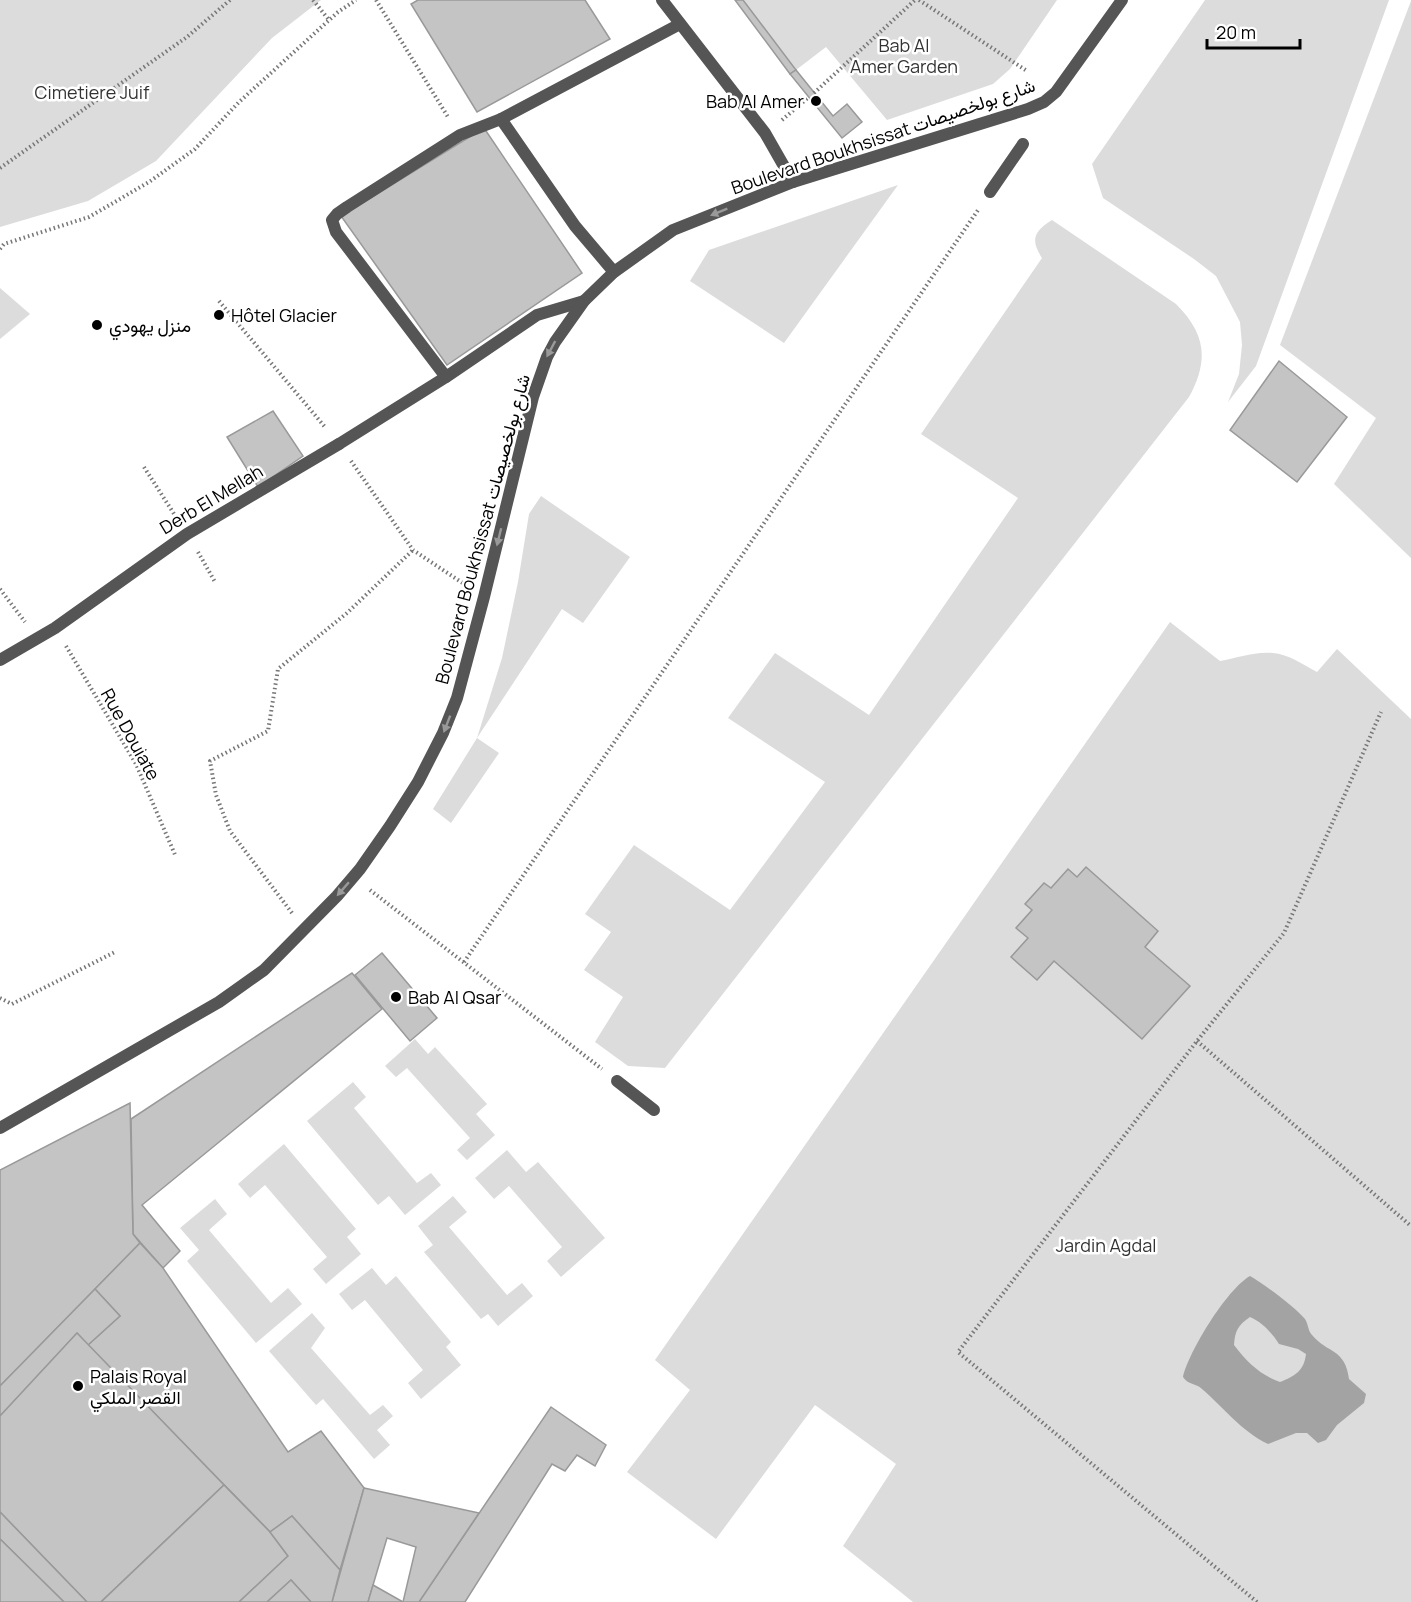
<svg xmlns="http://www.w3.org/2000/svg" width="1411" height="1602" viewBox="0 0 1411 1602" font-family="Manrope,Vazirmatn,sans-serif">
<rect width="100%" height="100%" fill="#fff"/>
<g fill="#dcdcdc">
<path d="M0,0H321L272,38L156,161L88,201L0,227Z"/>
<path d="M743,0H1057L1010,69L993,84L887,120L826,47L796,70Z"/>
<path d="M1205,0H1389L1256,366L1228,402L1239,374L1242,345L1240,322L1216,276L1194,259L1103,198L1092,164Z"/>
<path d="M1411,1V558L1334,484L1376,418L1280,345Z"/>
<path d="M898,185L784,343L690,281L709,250Z"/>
<path d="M1052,220L1176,304C1206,334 1209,360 1189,397L665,1068L628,1066L595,1042L623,997L584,970L611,932L585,914L634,845L730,910L825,782L728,718L775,653L869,715L1018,498L921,434L1042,258C1030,240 1034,231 1052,220Z"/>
<path d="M0,288L30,314L0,339Z"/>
<path d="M541,496L630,557L583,623L562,609L477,738L499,753L451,823L433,809L477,738L502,658L518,582L529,514Z"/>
<path d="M1170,622L1220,661C1236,658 1256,651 1273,653C1288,654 1304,665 1317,672L1337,649L1411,719V1602H913L843,1546L896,1464L815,1405L716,1539L627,1472L690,1390L655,1360Z"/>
<path d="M415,1039L428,1054L435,1047L487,1104L476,1114L495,1135L467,1160L457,1150L470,1138L407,1068L396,1077L385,1066Z"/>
<path d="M353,1082L366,1097L354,1108L417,1183L431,1173L441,1185L405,1215L389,1196L378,1205L307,1121Z"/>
<path d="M284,1144L356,1229L347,1237L361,1254L326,1284L313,1269L327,1257L265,1185L250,1198L238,1184Z"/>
<path d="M507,1150L526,1172L538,1162L605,1238L561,1277L547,1261L562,1247L509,1186L494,1199L475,1178Z"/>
<path d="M453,1196L467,1212L449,1227L507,1295L522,1283L533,1296L498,1326L488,1314L481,1319L424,1252L433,1245L418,1226Z"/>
<path d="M215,1199L227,1214L209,1230L271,1303L288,1288L302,1304L256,1343L187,1261L199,1250L180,1228Z"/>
<path d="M372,1268L386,1285L396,1276L451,1342L446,1347L461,1365L421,1399L408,1383L423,1370L365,1300L352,1310L339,1294Z"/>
<path d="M312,1313L325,1328L311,1348L370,1415L383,1405L393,1416L377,1430L390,1445L374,1459L323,1399L316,1405L269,1351Z"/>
</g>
<path fill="#a3a3a3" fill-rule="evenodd" d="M1250,1276C1264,1284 1295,1307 1305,1319C1308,1323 1308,1331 1312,1335C1328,1354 1345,1348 1349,1379L1366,1394L1364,1403L1337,1425L1326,1440L1318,1443L1307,1433H1296L1268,1444C1241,1431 1224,1408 1202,1389C1196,1383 1188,1385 1183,1377C1189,1351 1227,1289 1250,1276ZM1250,1317C1262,1322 1272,1333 1279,1344L1298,1349L1306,1354C1304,1371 1295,1376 1280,1382C1260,1375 1246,1361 1234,1345C1235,1331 1238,1325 1250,1317Z"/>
<g fill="#c4c4c4" stroke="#999" stroke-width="1.5">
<path d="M418,0H585L610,39L477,112L411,4Z"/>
<path d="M735,0H743L796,70L790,74Z"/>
<path d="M796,70L833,116L847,104L862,122L842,138L790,74Z"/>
<path d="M484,128L582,273L447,365L341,216Z"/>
<path d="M1279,361L1347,417L1297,482L1230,430Z"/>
<path d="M273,411L303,456L258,487L227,437Z"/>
<path d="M1086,867L1158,931L1145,947L1190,986L1142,1039L1054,961L1037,980L1011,957L1028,938L1016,928L1032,910L1025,904L1044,883L1051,888L1068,869L1077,877Z"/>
<path d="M382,953L437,1018L410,1041L355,975Z"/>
<path d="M352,973L382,1009L142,1205L180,1251L163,1268L133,1234L131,1119Z"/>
<path d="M130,1103L133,1234L140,1243L0,1386V1170Z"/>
<path d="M140,1243L163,1268L288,1452L321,1431L364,1488L340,1570L292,1516L270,1532L88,1345L120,1316L95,1289Z"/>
<path d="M95,1289L120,1316L88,1345L77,1333L0,1416V1386Z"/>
<path d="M77,1333L224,1485L101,1602H87L0,1512V1416Z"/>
<path d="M551,1407L606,1445L595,1466L577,1455L565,1471L552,1464L465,1602H419Z"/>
<path d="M224,1485L270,1532L288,1556L239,1602H210L246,1569L209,1527L135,1602H101Z"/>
<path d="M224,1485L270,1532L288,1556L239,1602H101Z"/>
<path d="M364,1488L479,1513L419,1602H403L416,1547L387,1538L368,1602H332Z"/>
<path d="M0,1512L87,1602H64L0,1539Z"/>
<path d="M292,1516L340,1570L332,1602H311L291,1580L267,1602H239L288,1556L270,1532Z"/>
<path d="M0,1539L64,1602H0Z"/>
<path d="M291,1580L311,1602H267Z"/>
<path d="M373,1585L403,1602H404H368Z"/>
</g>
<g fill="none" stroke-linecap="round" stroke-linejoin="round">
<g stroke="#777" stroke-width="4" stroke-dasharray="1.5 3" stroke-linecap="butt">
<path d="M313,0L329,20"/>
<path d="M376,0L448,117"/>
<path d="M919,0L1027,71"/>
<path d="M814,93L915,0"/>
<path d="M782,120L809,97"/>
<path d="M0,168L187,37L230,0"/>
<path d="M0,249L4,244L89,217L149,182L195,149L239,102L338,12L356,0"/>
<path d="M219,301L325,427"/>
<path d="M351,461L413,550L464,584"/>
<path d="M144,467L176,517"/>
<path d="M198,552L215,582"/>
<path d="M0,589L25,622"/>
<path d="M66,646L136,764L176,857"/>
<path d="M370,890L602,1069"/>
<path d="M292,913L230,831L216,795L210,761L268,731L278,669L347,613L413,550"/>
<path d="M464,962L978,210"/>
<path d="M0,998L12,1004L115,952"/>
<path d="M1197,1041L1411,1226"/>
<path d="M1257,1602L958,1352L1197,1041L1284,933L1381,712"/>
</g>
<g stroke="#555" stroke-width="12">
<path d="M990,192L1023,144"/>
<path d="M0,660L55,628L187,534L339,444"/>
<path d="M617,1081L654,1110"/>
</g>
<g stroke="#555" stroke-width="12">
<path d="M662,0L765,133L793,182"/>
<path d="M501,119L575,226L614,272"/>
<path d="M584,301L537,315L446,377L336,232L332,220L337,214L347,207L460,135L501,119L680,24"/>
<path d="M339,444L446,377"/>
</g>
<path stroke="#555" stroke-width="12" d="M0,1128L219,1002L264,970L337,896L360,869L390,826L418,782L443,733L457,698L484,597L533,397L547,357L555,342L584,301L614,272L673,230L793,182L1028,109L1044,102L1056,92L1122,0"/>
</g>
<defs><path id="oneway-solid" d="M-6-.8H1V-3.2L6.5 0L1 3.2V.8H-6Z" transform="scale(1.5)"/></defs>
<g fill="#999">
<use href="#oneway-solid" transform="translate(719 212) rotate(158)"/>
<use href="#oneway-solid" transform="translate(551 349) rotate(118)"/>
<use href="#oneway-solid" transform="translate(499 537) rotate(104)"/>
<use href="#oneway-solid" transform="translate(447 724) rotate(111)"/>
<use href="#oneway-solid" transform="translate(343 889) rotate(131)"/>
</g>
<g fill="#000" stroke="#fff" stroke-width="2">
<circle cx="816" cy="101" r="6"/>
<circle cx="219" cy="315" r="6"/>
<circle cx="97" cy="325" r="6"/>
<circle cx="396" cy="997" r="6"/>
<circle cx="78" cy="1386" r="6"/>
</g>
<g text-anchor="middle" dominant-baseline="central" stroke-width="5" stroke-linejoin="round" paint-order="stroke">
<g font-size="18" fill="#333" stroke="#fff">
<text x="904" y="45">Bab Al<tspan x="904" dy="21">Amer Garden</tspan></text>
<text x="92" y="92">Cimetiere Juif</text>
<text x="1106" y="1245">Jardin Agdal</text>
</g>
<g font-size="18" fill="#000" stroke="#fff" text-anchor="start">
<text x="804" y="101" text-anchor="end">Bab Al Amer</text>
<text x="231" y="315">Hôtel Glacier</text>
<text x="109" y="325">منزل يهودي</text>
<text x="408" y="997">Bab Al Qsar</text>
<text x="90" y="1376">Palais Royal<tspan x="90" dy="21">القصر الملكي</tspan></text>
</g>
<g font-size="18" fill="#000" stroke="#fff">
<text transform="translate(883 136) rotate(-19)">Boulevard Boukhsissat شارع بولخصيصات</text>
<text transform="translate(211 499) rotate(-31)">Derb El Mellah</text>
<text transform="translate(482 529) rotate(-75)">Boulevard Boukhsissat شارع بولخصيصات</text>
<text transform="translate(131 734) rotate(61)">Rue Douiate</text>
</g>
</g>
<path d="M1207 39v9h93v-9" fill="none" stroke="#000000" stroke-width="3"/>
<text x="1216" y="39" font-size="18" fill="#000000" stroke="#ffffff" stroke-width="4.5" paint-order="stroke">20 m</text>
</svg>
